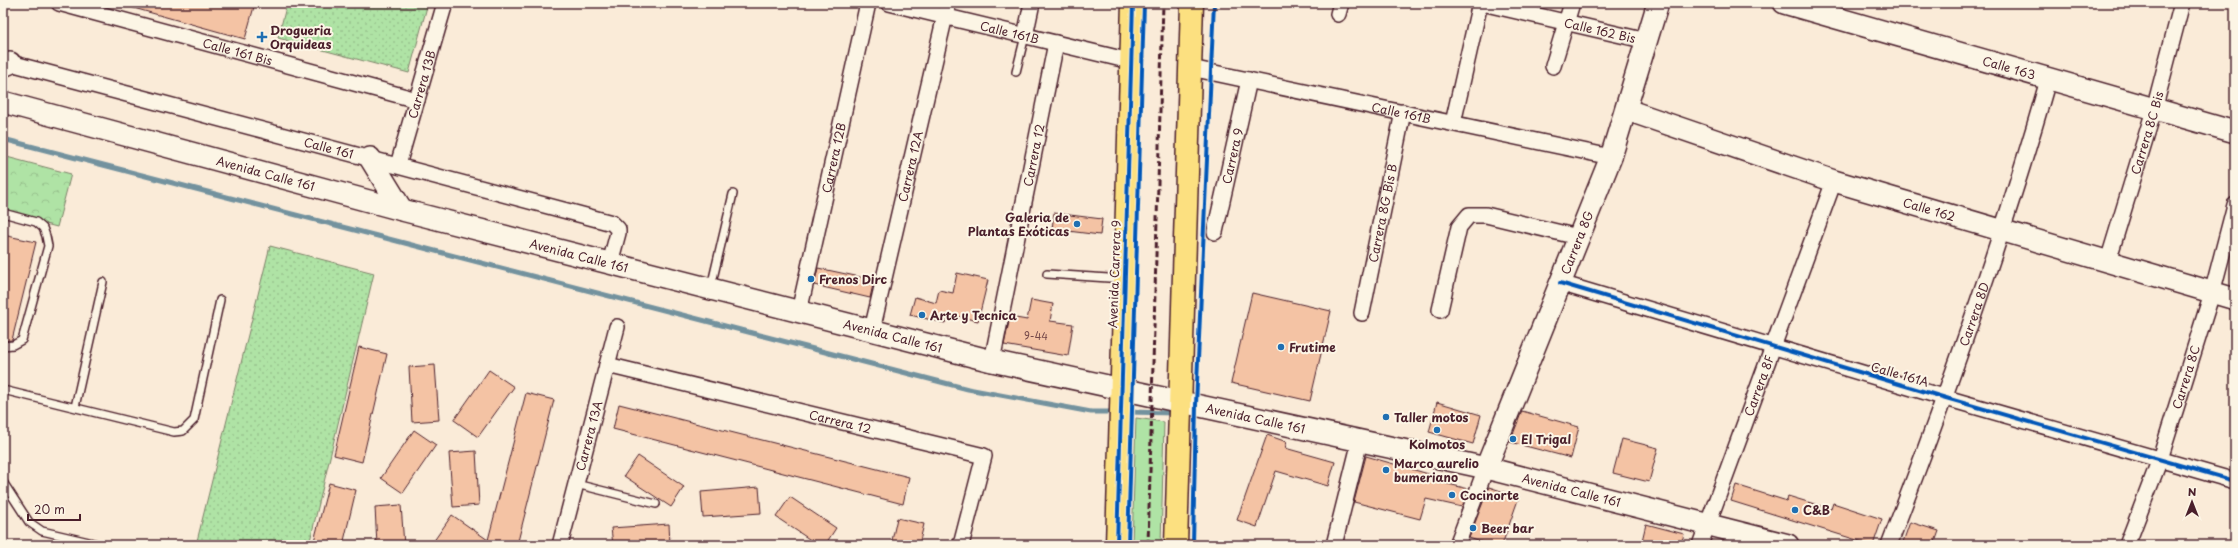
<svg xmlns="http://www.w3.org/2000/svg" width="2238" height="548" viewBox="0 0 2238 548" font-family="'Playpen Sans',sans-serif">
<defs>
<pattern id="forest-crowns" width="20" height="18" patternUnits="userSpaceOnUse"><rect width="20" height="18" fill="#afe3a5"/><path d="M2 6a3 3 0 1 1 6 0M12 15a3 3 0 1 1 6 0" fill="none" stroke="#98c28e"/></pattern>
<pattern id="park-dots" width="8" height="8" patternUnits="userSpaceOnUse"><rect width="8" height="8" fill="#afe3a5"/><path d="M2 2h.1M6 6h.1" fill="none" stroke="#98c28e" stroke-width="1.8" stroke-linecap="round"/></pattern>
</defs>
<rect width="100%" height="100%" fill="#faebd8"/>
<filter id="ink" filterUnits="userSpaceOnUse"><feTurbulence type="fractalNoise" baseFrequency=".025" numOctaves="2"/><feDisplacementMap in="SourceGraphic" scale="8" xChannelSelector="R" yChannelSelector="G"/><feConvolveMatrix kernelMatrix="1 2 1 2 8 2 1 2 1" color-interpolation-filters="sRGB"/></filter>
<g filter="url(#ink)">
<path fill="#afe3a5" stroke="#7c8168" d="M1136,418L1164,422L1161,545H1132Z"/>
<path fill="url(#forest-crowns)" stroke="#7c8168" d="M3,156L71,174L57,227L3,213Z"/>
<g fill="url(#park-dots)" stroke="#7c8168">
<path d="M287,3H428L409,73L278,38Z"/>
<path d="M270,246L374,273L309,545H196Z"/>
</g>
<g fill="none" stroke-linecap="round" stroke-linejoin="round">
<g stroke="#73929e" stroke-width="5">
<path d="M3,139L968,389L1091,412H1117"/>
<path d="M1127,412L1175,413"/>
</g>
</g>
<g fill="#f4c3a4" stroke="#4a1f2b">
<path d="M131,3H255L245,39L130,7Z"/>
<path d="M1054,213L1102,219L1100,235L1052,229Z"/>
<path d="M3,235L36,242L12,340L3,341Z"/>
<path d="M818,268L874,280L870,298L814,285Z"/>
<path d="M957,273L988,280L978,321L948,314L945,323L910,315L915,297L936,303L939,290L953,293Z"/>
<path d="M1252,293L1331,311L1310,401L1231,383Z"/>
<path d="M1031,300L1053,304L1050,321L1073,324L1068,356L1004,345L1010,317L1027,320Z"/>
<path d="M359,347L387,354L362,462L334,455Z"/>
<path d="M435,365L439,420L412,422L409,367Z"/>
<path d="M489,370L514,387L478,437L454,420Z"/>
<path d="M526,393L554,400L517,545H431L452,515L488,540Z"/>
<path d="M1437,402L1481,415L1473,444L1429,432Z"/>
<path d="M619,404L909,477L903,504L613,429Z"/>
<path d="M1522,411L1579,427L1571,458L1510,442Z"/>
<path d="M414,430L436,445L403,493L381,478Z"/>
<path d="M1267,435L1287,442L1285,448L1335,462L1328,486L1276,471L1257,527L1237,520Z"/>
<path d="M1622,439L1658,448L1649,482L1613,473Z"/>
<path d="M476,451L479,505L453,507L449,453Z"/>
<path d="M638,456L684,487L671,507L624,476Z"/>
<path d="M1366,456L1432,475L1431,480L1469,489L1462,507L1426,499L1420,519L1354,502Z"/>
<path d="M329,483L356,490L343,545H313Z"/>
<path d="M1736,485L1787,501L1788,496L1831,509L1833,503L1882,519L1873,545L1731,501Z"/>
<path d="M759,487L761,513L703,517L701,492Z"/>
<path d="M1489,487L1519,497L1502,545H1490L1469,538Z"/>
<path d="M790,497L836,528L825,545H818L776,517Z"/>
<path d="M401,505L404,545H377L375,507Z"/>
<path d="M897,518L924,524L919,545H891Z"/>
<path d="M1910,522L1939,531L1934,545H1902Z"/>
<path d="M669,524L670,545H613L611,528Z"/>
<path d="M1646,524L1684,534L1681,545H1641Z"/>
</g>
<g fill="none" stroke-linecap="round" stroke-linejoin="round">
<g stroke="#4a1f2b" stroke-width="10">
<g id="lane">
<path d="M1016,72L1025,36"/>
<path d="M3,213L36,222L43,228L46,236L48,246L22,340L13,345L3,346"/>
<path d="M1047,274L1124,279"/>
<path d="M711,287L733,194"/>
<path d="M3,390L174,432L183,431L194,420L220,300"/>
<path d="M75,407L103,282"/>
<path d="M3,482L29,522L42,531L102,545"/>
<path d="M576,484L656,504"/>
</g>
</g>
<g stroke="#4a1f2b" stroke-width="18">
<g id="street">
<path id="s1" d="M59,3L417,100"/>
<path id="s2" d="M889,3L1130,61"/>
<path id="s3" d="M1482,3L1647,41"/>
<path d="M1338,14L1341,3"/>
<path d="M1025,36L1032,3"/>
<path id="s4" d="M3,61L612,223L618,229V233L610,263"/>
<path d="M1553,66L1572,3"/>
<path id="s5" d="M1191,68L1611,157"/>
<path d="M1453,123L1480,3"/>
<path id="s6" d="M398,165L445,3"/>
<path id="s7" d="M1215,232L1249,80"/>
<path id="s8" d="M2108,261L2154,110L2182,3"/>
<path d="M1560,283L1946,398L2235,481"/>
<path d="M1440,310L1459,227L1469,215H1486L1578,237"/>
<path id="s9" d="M799,312L868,3"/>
<path id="s10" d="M1362,313L1403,112"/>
<path id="s11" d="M872,330L948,3"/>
<path id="s12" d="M992,361L1056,43"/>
<path id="s13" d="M607,365L984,456L961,545"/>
<path id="s14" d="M560,545L617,327"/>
<path d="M1334,545L1360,441"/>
<path d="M1457,545L1486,468"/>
<path id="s15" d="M1700,545L1834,181"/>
<path id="s16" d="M1889,545C1948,392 2003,238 2048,80"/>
<path id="s17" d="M2127,545L2160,459L2212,293L2235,205"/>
</g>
</g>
<g stroke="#4a1f2b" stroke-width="24">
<g id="secondary">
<path id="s18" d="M1784,3L2235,132"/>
<path d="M3,66L10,63"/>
<path id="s19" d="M3,102L402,210L992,361L1486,468L1788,545"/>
<path id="s20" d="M1627,110L1834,181L2235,299"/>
<path d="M370,158L402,210"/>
<path id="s21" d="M1486,468L1611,157L1658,3"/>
</g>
</g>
<g stroke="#4a1f2b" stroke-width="25">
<g id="primary">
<path d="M1117,545L1133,3"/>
<path d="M1176,545L1192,3"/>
</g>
</g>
<use href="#lane" stroke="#fcf5e5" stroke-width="7"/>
<use href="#street" stroke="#fcf5e5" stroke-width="15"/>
<use href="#secondary" stroke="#fcf5e5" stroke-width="21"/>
<use href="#primary" stroke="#fce080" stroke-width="22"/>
<path stroke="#4a1f2b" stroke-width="3" stroke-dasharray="6 3" stroke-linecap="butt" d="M1148,545L1163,3"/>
<g stroke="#fcf5e5" stroke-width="6">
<g id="cycleway">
<path d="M1560,283L1946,398L2235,481"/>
<path d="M1117,545L1133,3"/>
<path d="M1128,545L1144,3"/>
<path d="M1193,545L1196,405L1214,3"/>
</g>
</g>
<use href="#cycleway" stroke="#0057b8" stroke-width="4"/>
</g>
</g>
<g fill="#1f6fb2" stroke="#fcf5e5" stroke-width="1.5">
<path d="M260 31h4v4h4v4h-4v4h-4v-4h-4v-4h4z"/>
<circle cx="1077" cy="224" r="4"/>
<circle cx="811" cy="279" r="4"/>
<circle cx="922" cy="315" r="4"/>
<circle cx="1281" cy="347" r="4"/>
<circle cx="1386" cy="417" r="4"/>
<circle cx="1437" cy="430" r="4"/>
<circle cx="1513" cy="439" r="4"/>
<circle cx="1386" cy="470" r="4"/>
<circle cx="1452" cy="495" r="4"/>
<circle cx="1795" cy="510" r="4"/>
<circle cx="1473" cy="528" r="4"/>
</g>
<g text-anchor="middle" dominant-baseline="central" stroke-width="4" stroke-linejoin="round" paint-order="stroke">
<g font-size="10" fill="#744849">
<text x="1036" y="335">9-44</text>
</g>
<g font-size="12" font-weight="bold" fill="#4a1f2b" stroke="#fcf5e5" text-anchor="start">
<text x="270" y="30">Drogueria<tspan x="270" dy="14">Orquideas</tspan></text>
<text x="1069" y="217" text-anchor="end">Galeria de<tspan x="1069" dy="14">Plantas Exóticas</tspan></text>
<text x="819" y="279">Frenos Dirc</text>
<text x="930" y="315">Arte y Tecnica</text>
<text x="1289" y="347">Frutime</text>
<text x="1394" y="417">Taller motos</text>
<text x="1521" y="439">El Trigal</text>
<text x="1437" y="444" text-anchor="middle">Kolmotos</text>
<text x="1394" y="463">Marco aurelio<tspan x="1394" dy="14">bumeriano</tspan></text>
<text x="1460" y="495">Cocinorte</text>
<text x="1803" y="510">C&amp;B</text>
<text x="1481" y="528">Beer bar</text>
</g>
<g font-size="12" fill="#4a1f2b" stroke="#fcf5e5">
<text stroke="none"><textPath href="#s3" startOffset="121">Calle 162 Bis</textPath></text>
<text stroke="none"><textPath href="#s2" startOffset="124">Calle 161B</textPath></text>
<text stroke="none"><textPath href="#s1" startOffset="185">Calle 161 Bis</textPath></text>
<text stroke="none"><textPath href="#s18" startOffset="234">Calle 163</textPath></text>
<text stroke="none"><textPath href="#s6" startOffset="84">Carrera 13B</textPath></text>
<text stroke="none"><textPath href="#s5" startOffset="215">Calle 161B</textPath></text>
<text stroke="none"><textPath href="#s8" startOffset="134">Carrera 8C Bis</textPath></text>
<text stroke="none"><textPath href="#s4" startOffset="337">Calle 161</textPath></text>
<text stroke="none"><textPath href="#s12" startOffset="210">Carrera 12</textPath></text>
<text stroke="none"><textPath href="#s7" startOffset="78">Carrera 9</textPath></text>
<text stroke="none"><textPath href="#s9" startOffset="158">Carrera 12B</textPath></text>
<text stroke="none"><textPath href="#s11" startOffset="168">Carrera 12A</textPath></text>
<text stroke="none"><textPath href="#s19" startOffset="272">Avenida Calle 161</textPath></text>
<text stroke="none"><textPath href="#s20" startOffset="318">Calle 162</textPath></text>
<text stroke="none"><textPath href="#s10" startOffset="102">Carrera 8G Bis B</textPath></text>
<text stroke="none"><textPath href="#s21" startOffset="243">Carrera 8G</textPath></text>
<text stroke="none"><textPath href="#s19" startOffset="596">Avenida Calle 161</textPath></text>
<text transform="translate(1114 274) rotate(-88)">Avenida Carrera 9</text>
<text stroke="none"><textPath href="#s16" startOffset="246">Carrera 8D</textPath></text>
<text stroke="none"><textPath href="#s19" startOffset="920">Avenida Calle 161</textPath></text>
<text transform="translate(1900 374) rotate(16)">Calle 161A</text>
<text stroke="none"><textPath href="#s17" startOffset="178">Carrera 8C</textPath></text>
<text stroke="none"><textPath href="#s15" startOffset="170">Carrera 8F</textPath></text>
<text stroke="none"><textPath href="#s19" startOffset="1292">Avenida Calle 161</textPath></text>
<text stroke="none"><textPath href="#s13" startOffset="240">Carrera 12</textPath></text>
<text stroke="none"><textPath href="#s14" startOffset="113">Carrera 13A</textPath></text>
<text stroke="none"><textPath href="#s19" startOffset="1616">Avenida Calle 161</textPath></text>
</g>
</g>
<rect width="2238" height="548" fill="none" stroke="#fcf5e5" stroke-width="16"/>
<rect x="8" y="8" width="2222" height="532" fill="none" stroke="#4a1f2b" stroke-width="1.5" filter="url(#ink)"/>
<g transform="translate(2192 502)" stroke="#fcf5e5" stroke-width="3" paint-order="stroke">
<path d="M0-3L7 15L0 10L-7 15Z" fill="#4a1f2b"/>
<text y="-6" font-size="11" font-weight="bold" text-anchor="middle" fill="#4a1f2b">N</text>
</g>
<path d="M28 514v6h52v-6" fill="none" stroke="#4a1f2b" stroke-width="2"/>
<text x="34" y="514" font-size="12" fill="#4a1f2b" stroke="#fcf5e5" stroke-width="3" paint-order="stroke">20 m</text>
</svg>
